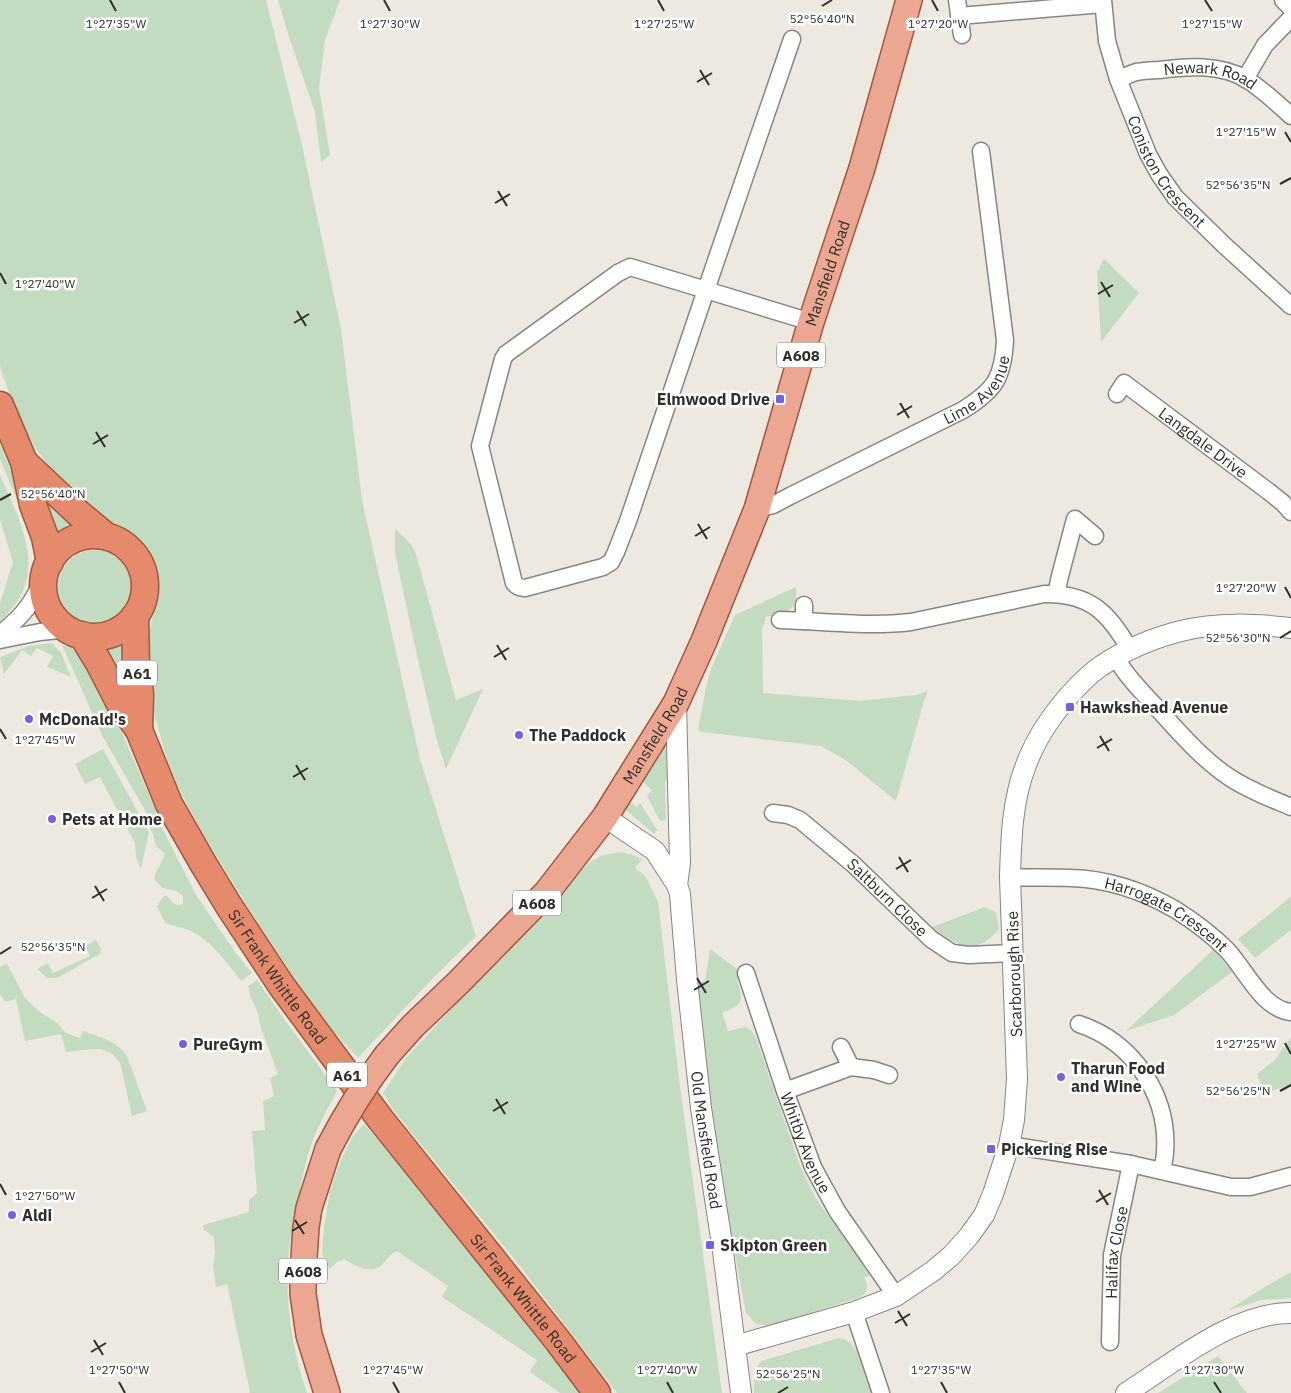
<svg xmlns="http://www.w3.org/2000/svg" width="1291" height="1393" viewBox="0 0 1291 1393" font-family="'IBM Plex Sans',sans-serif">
<rect width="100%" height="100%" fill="#eee9e0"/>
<g fill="#c3dbc1">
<path d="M0,0H266L302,145L341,329L362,500L420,759L476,936L434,977L358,1058L319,1016L248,907L202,832L177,785L166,756L152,706L148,661L150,629L158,591L157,577L153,561L146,548L138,538L123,530L73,493L48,465L36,449L19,420L2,373L0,365Z"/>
<path d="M278,0H340L325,40L319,88L330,155L321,162L315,112L289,37Z"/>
<path d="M1104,259L1139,293L1101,342L1097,272Z"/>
<path d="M0,444L32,524L36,550L35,559L28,531L16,497L0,459Z"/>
<path d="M0,475C22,526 51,576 0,621V603L13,562L0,520Z"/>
<path d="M46,495L77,524L66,529L56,536L41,498Z"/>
<path d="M395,529L411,544L416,554L456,700L483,689L446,769L436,737L417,656L395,553Z"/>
<circle cx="95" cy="587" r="37"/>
<path d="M796,587V604L786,612L766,617L762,630L763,693L859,701L916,695L928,691L924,701L896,801L847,761L821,746L701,732L698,729L706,687L711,669L735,615Z"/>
<path d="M131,640L126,699L105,650L113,648Z"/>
<path d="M52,643L61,653L71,677L47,667L53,656L37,648L31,656L22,650L4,674L0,657L29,646Z"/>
<path d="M62,645L71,647L83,657L99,680L156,811L158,820L196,895L235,952L252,973L241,981C226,962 213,942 191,931C183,927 173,926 165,923L157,906L164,896H167L173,903L178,905L183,904V896L176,891L163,888L154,879C156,869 162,863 165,854L156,846L153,834L146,822V812L103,737Z"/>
<path d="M669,740L671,779L665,781L666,820L660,821L647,796L652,790L643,782L666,742Z"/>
<path d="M103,749L149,832L141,869L136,858L135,843L100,777L85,784L75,764Z"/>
<path d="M630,802L637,807L640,803L657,830L654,834L626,810Z"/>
<path d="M619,852L630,854L642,859L635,868L646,877L658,902L679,1079L722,1393H617L520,1266L394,1111L383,1093L406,1058L483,975L546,913L579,873L590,862L601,856Z"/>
<path d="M1291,896V930L1255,958L1238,939L1276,909Z"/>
<path d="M985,907L996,912L999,929C975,957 957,946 932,927Z"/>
<path d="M96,940L101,949L100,954L57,978H47L37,969L48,963L53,973L90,956L85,946Z"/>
<path d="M710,949L741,972L737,981C744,1000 743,1006 722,1012L728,1031L745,1027L752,1031L756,1038L800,1166L815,1197L870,1275L864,1278C870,1288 867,1294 858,1298L778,1323L765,1325L756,1324L746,1313L734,1248H729L710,1110L696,983L705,981Z"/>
<path d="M1214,949L1232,972L1174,1015L1126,1031Z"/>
<path d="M7,964L25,998L40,1012L57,1023L66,1033L80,1038L83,1031C100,1037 117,1041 127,1056L147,1111L132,1116L120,1062L111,1053L101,1049H93L66,1052L61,1034L25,1041L16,999L5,1002L0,994V967Z"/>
<path d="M257,980L287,1023L337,1091C330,1105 321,1120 315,1135C306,1156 302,1179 298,1201C295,1215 292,1229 290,1243C283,1290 291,1348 307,1393H249L250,1392L227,1284L216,1287L213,1266L215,1253L214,1237L204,1230L203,1225L249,1212V1200L257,1193L252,1131L265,1130L263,1101L274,1096L270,1078L278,1074L261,1028L257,1010L251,998L248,986Z"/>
<path d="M1291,1037V1085L1264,1093L1257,1074L1275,1060Z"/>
<path d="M364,1124L393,1157L581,1393H560L530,1372L537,1360L442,1297L448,1286L397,1251C389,1255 388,1258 382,1265C371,1275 355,1266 344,1259L337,1262L330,1269L324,1262L322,1251L324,1227L330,1191L338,1167L352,1137Z"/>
<path d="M1291,1272V1298L1261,1300L1227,1311L1263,1288Z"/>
<path d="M839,1338C847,1340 852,1342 855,1350L859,1349L871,1393H754C754,1380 753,1372 761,1361Z"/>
<path d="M1218,1356L1247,1393H1158Z"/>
</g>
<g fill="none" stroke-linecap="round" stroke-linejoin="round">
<g stroke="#8a857e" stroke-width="19">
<g id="minor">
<path d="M957,0L962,35"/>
<path id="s1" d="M1103,0L1107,41L1118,79L1148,154L1159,174L1175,197L1224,245L1291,306"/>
<path d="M1283,0L1291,8"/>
<path d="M959,16L1103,4"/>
<path d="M792,39L706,290L630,267L618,273L506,354L503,359L480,446L514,583C517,587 520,588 525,588L603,567L611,562L616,552L628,521L706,290L811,322"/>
<path id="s2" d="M1118,79C1124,77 1130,74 1136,72C1143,71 1152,70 1159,70C1188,66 1220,64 1246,79C1262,89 1277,103 1291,116"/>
<path d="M1245,79L1265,45L1291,18"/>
<path id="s3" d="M1117,394L1124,383L1268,491L1283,503L1291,512"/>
<path id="s4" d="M757,509L773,505L790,496L963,410C995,390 1003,378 1005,340L981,151"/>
<path d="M1056,594L1060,576L1075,519L1095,536"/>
<path d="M780,620C824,621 868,627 911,622L1044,594C1090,593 1109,613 1130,650"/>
<path d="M804,621V605"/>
<path d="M0,634C24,615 31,605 44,578"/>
<path d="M0,640L40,632L68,629"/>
<path d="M1116,658C1127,677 1142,692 1157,708C1179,732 1202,759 1229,777C1248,790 1270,798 1291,807"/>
<path id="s5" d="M773,813L788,815L800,820L853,864L931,939L952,953L969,955L1013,953"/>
<path id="s6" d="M1010,877C1031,878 1051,877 1071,878C1108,879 1145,892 1176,910C1195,922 1212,935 1227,950C1246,970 1262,1009 1291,1012"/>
<path id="s7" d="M746,973L785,1091L813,1167L837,1211L896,1296"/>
<path d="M1079,1024C1133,1042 1169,1095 1165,1152C1165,1158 1163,1164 1162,1170"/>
<path d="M841,1047L851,1067"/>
<path d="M785,1091L851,1067L874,1070L889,1075"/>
<path d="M1009,1145L1131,1164L1231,1187H1250L1291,1176"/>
<path d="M854,1312L881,1393"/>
<path id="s8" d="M1110,1342L1112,1255L1131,1164"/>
</g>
</g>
<g stroke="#8a857e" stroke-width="22">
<g id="tertiary">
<path d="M676,703L680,863L677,885"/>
<path id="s9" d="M605,817L655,851L677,885L680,894L687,980L701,1108L722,1244L741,1393"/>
<path d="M735,1346L854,1312L896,1296L933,1271L951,1256L969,1236L984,1215L993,1194L1009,1145L1014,1120L1017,1079L1010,877C1011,840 1012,800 1026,765C1037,735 1056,709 1078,686C1085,679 1093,671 1101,666C1125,650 1153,638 1181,631C1217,622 1255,624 1291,628"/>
<path d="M1126,1393C1172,1364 1234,1312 1291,1313"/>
</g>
</g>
<g stroke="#a2573e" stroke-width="28">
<g id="primary">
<path id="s10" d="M387,1055L413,1026L459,982L547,892L605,817L676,703L704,641L757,509L811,322L862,168L909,0"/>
<path d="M327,1393L309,1335L303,1294V1273L306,1227L309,1208L328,1149"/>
</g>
</g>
<g stroke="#a2573e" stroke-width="29">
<g id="trunk">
<path d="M0,405L24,462L33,505L45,537L50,562"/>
<path d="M24,462L77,512L106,536"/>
<circle cx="94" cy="586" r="51"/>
<path d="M135,616L136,666L140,694L139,730"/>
<path id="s11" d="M82,635L99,663L119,702L139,730L169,804L204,865L229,906L281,985L381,1120L558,1341L597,1393"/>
</g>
</g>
<use href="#minor" stroke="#fff" stroke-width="16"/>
<use href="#tertiary" stroke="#fff" stroke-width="20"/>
<use href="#primary" stroke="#eca792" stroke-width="25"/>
<use href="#trunk" stroke="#e68a6e" stroke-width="26"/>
<g stroke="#a2573e" stroke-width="28" stroke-linecap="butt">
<path id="primary-bridge" d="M328,1149C345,1116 364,1085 387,1055"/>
</g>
<use href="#primary-bridge" stroke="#eca792" stroke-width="25"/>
</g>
<path fill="none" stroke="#302e2b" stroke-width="2" d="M110,0L116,11M384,0L390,11M658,0L664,11M932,0L938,11M1205,0L1212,11M822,6L832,0M700,70L709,85M697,82L712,73M1285,132L1291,142M1280,184L1291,178M498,191L507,206M495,203L510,194M0,273L6,284M1101,282L1110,297M1098,294L1113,285M297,311L306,326M294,323L309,314M900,403L909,418M897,415L912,406M96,432L105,447M93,444L108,435M0,500L11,494M698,524L707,539M695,536L710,527M1285,587L1291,598M1280,638L1291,631M497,645L506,660M494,657L509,648M0,729L6,739M1100,736L1109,751M1097,748L1112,739M296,765L305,780M293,777L308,768M899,857L908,872M896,869L911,860M95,886L104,901M92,898L107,889M0,954L11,947M697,978L706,993M694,990L709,981M1285,1043L1291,1054M1280,1091L1291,1085M496,1099L505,1114M493,1111L508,1102M0,1184L6,1195M1099,1190L1108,1205M1096,1202L1111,1193M295,1220L304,1234M292,1231L307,1222M898,1311L907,1326M895,1323L910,1314M94,1340L103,1355M91,1352L106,1343M119,1382L125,1393M393,1382L399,1393M667,1382L673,1393M941,1382L947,1393M1214,1382L1221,1393M778,1393L788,1387"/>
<g fill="#7063de" stroke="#fff" stroke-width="2">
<rect x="775" y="394" width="10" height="10" rx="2.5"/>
<rect x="1065" y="702" width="10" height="10" rx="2.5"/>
<circle cx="29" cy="719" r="5"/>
<circle cx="519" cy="735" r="5"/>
<circle cx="52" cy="819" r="5"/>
<circle cx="183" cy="1044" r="5"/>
<circle cx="1061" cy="1077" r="5"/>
<rect x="986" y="1144" width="10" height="10" rx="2.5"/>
<circle cx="12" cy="1215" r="5"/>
<rect x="705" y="1240" width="10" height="10" rx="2.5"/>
</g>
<g text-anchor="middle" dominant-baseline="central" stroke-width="5" stroke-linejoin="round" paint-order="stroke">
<g fill="#fff" stroke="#6e6d6b" stroke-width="1">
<rect x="777" y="342.5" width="48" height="25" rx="4"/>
<rect x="117" y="660.5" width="40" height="25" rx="4"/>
<rect x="513" y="890.5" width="48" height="25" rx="4"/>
<rect x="327" y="1062.5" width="40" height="25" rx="4"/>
<rect x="279" y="1258.5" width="48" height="25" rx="4"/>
</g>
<g font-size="15" font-weight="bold" fill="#302e2b">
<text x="801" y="355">A608</text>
<text x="137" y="673">A61</text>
<text x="537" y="903">A608</text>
<text x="347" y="1075">A61</text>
<text x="303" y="1271">A608</text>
</g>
<g font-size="16" fill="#302e2b" stroke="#fff">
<text stroke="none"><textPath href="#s2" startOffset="95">Newark Road</textPath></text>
<text stroke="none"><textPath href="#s1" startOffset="186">Coniston Crescent</textPath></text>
<text stroke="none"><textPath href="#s10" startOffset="914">Mansfield Road</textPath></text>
<text stroke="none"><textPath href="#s4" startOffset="254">Lime Avenue</textPath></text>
<text stroke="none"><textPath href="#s3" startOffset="112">Langdale Drive</textPath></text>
<text stroke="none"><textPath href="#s10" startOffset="419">Mansfield Road</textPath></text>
<text stroke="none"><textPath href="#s5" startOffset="145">Saltburn Close</textPath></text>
<text stroke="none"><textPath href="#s6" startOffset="165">Harrogate Crescent</textPath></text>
<text transform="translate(1014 974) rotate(-92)">Scarborough Rise</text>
<text stroke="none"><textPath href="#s11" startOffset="395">Sir Frank Whittle Road</textPath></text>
<text stroke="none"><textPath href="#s9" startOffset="358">Old Mansfield Road</textPath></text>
<text stroke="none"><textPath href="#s7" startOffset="180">Whitby Avenue</textPath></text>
<text stroke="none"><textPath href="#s8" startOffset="90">Halifax Close</textPath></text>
<text stroke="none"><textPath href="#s11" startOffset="800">Sir Frank Whittle Road</textPath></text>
</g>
<g font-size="16" font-weight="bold" fill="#302e2b" stroke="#fff" text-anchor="start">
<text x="770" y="399" text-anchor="end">Elmwood Drive</text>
<text x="1080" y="707">Hawkshead Avenue</text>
<text x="39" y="719">McDonald's</text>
<text x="529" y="735">The Paddock</text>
<text x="62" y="819">Pets at Home</text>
<text x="193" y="1044">PureGym</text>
<text x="1071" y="1068">Tharun Food<tspan x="1071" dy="18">and Wine</tspan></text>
<text x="1001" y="1149">Pickering Rise</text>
<text x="22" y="1215">Aldi</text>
<text x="720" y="1245">Skipton Green</text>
</g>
</g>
<g font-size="12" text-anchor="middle" fill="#302e2b" stroke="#fff" stroke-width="5" stroke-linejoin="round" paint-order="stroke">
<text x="822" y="23">52°56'40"N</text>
<text x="664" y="28">1°27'25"W</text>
<text x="116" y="28">1°27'35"W</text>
<text x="390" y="28">1°27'30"W</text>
<text x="938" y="28">1°27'20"W</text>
<text x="1212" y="28">1°27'15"W</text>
<text x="1246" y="136">1°27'15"W</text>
<text x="1238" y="189">52°56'35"N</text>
<text x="45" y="288">1°27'40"W</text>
<text x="53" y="498">52°56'40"N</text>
<text x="1246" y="592">1°27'20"W</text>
<text x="1238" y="642">52°56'30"N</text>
<text x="45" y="744">1°27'45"W</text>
<text x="53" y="951">52°56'35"N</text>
<text x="1246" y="1048">1°27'25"W</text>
<text x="1238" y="1095">52°56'25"N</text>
<text x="45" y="1200">1°27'50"W</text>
<text x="119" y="1374">1°27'50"W</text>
<text x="393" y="1374">1°27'45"W</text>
<text x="667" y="1374">1°27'40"W</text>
<text x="941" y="1374">1°27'35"W</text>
<text x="1214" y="1374">1°27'30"W</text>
<text x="788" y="1378">52°56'25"N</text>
</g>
</svg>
